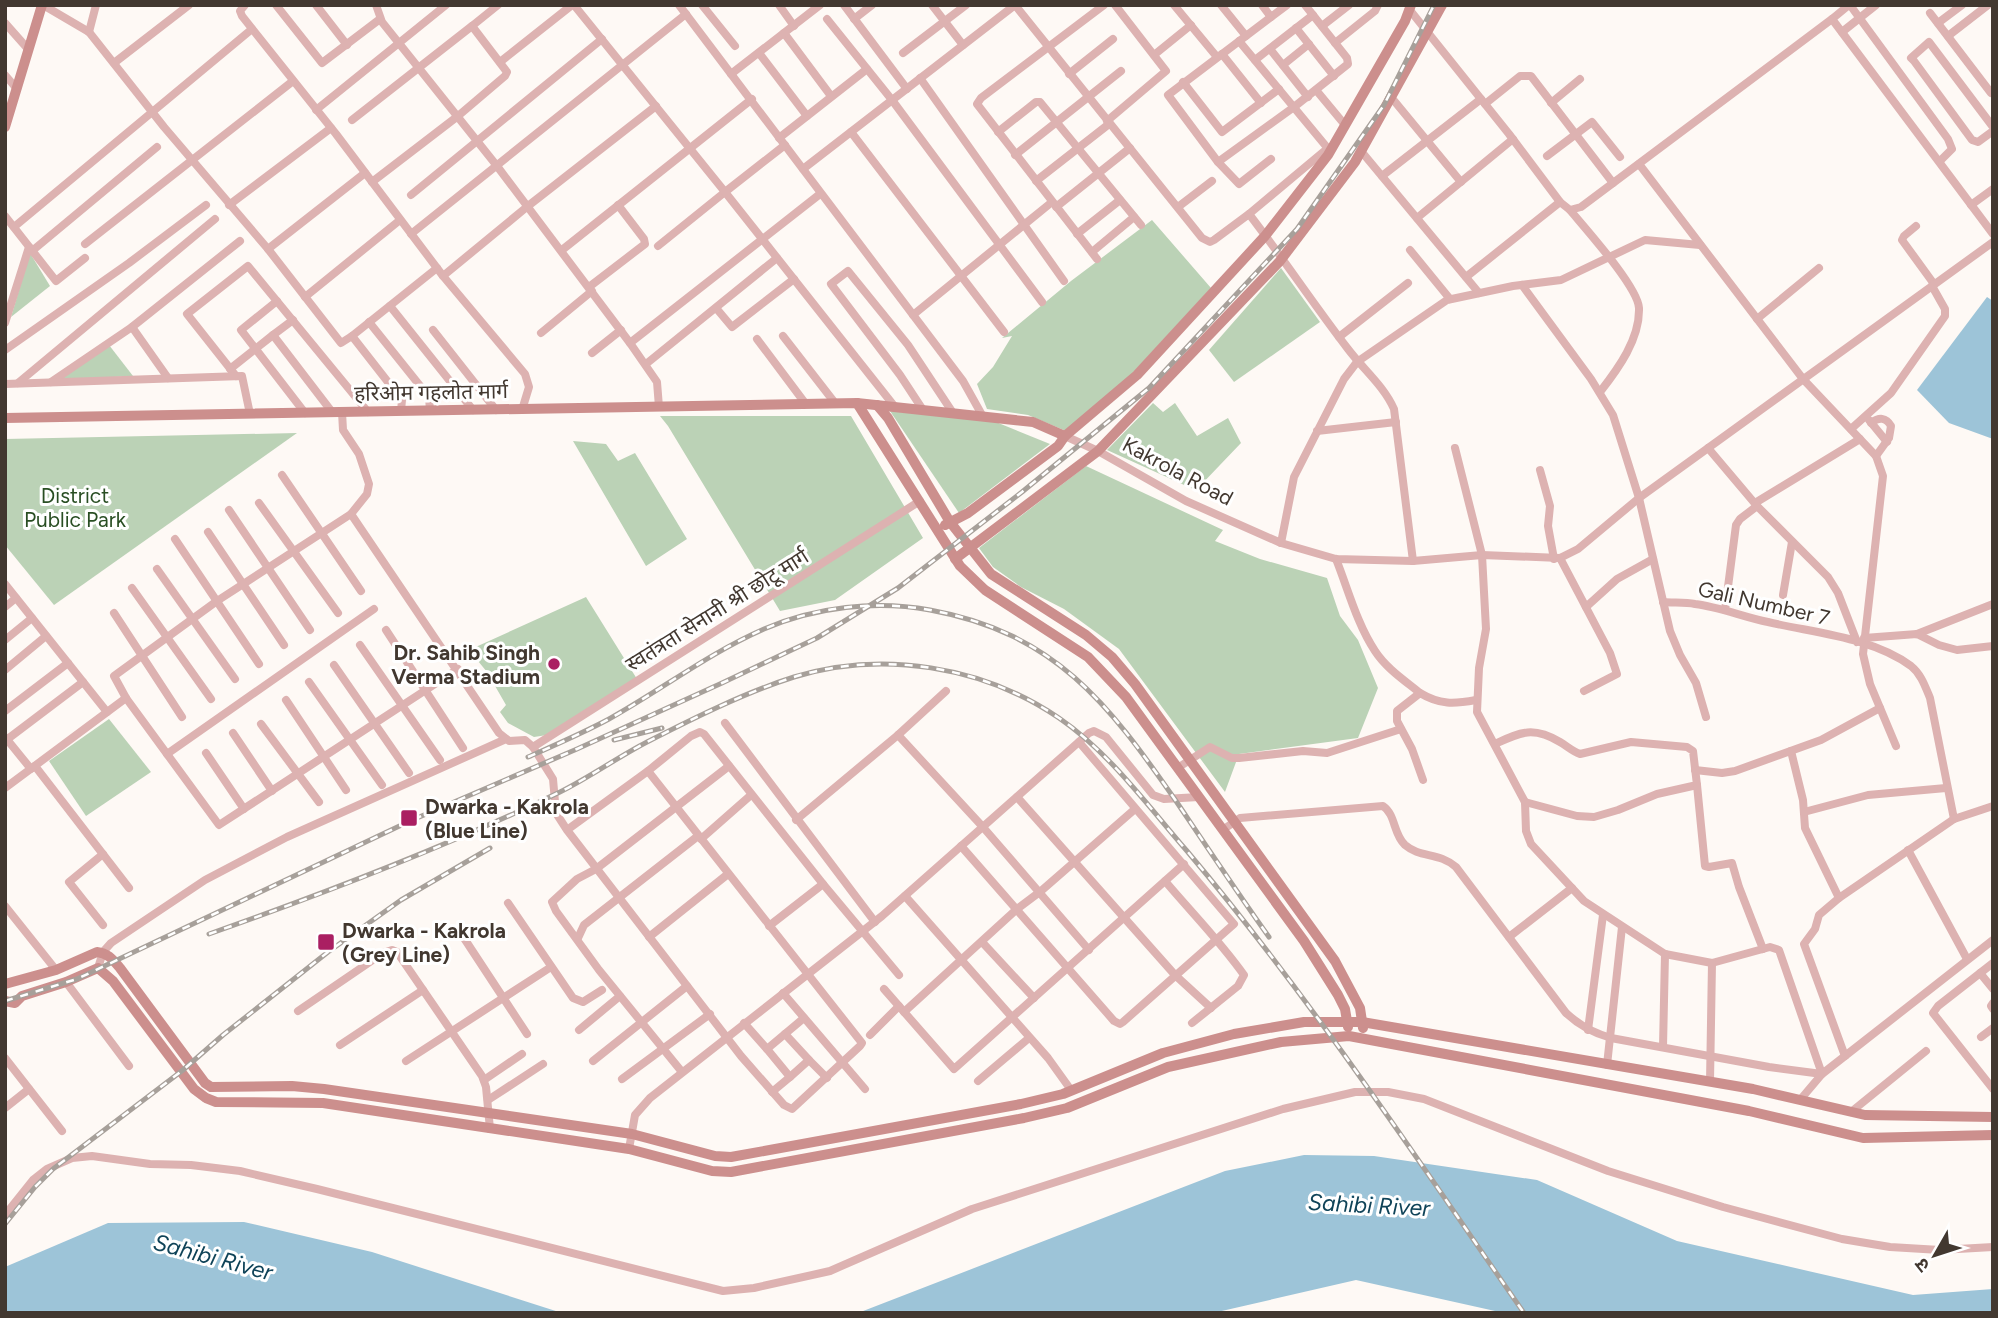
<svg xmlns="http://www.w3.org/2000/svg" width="1998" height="1318" viewBox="0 0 1998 1318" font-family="Figtree,'Noto Sans Devanagari',sans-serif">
<rect width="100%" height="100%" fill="#fef9f5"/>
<g fill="#bbd2b6">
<path d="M1152,220L1211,288L1128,378L1066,431L1028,415L987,409L977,384L993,367L1012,336L1002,338L1071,281Z"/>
<path d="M30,253L50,286L11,317Z"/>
<path d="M1281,268L1320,322L1234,382L1209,350Z"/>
<path d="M109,345L133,376L58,380Z"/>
<path d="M1153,403L1163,412L1175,403L1197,436L1228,418L1241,443L1198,488L1193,489L1107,450Z"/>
<path d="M890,411L996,422L1050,444L959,513Z"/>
<path d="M660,416H851L923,538L835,600L780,611L668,426Z"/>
<path d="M297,433L54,605L5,545V439Z"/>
<path d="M573,441L606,444L618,461L635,453L687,539L646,566Z"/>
<path d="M1086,466L1223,530L1215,541L1260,559L1327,578L1340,616L1358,640L1378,688L1358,738L1239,754L1225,792L1119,649L1064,609L1021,587L993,567L979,548Z"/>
<path d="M586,597L637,679L547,735L534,737L508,723L500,712L506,705L487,672L469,650Z"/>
<path d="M109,719L151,772L86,816L49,761Z"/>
</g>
<g fill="#9dc4d8">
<path d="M1987,297L1993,301V439L1949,423L1917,390Z"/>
<path d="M1304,1155L1374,1156L1537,1180L1677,1241L1913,1295L1993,1289V1313H1504L1356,1280L1213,1313H858L1225,1171Z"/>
<path d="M244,1222L372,1252L562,1313H5V1267L108,1223Z"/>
</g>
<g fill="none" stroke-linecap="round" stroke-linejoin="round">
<g stroke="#ddb2b1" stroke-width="8">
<path d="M43,5L89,32L164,127L268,249L341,343L352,336L402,400L401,411"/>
<path d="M245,5L240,11L242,16L336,134L443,276L525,374L529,387L522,410"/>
<path d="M276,5L322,63L380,19"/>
<path d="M316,5L347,45"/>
<path d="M376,5L382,22L497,166L630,343"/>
<path d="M574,5L725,192L658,246"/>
<path d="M679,5L963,381L982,415"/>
<path d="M702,5L735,46"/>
<path d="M779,5L794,26"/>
<path d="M844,5L907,89"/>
<path d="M932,5L963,45"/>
<path d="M1015,5L1202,238L1210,242L1214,240L1249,214C1283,258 1314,305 1348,349C1363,369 1384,386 1394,409L1413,561"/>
<path d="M1174,5L1217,57"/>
<path d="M1221,5L1246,36"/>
<path d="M1262,5L1271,17"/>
<path d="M1849,5L1832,19L1993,234"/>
<path d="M1850,5L1948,139L1952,149L1940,161"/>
<path d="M1409,9L1509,134L1560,202L1570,210L1581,207L1832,19"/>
<path d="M1930,13L1991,93"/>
<path d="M827,19L892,100L1042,302"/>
<path d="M854,19L872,5"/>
<path d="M5,23L28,49"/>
<path d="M1938,23L1962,5"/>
<path d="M472,26L498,5"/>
<path d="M1322,26L1349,5"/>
<path d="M1296,28L1334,76"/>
<path d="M89,32L96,5"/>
<path d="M1842,32L1876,5"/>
<path d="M784,33L831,96"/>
<path d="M1948,36L1988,5"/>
<path d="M1239,41L1330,151"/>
<path d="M1335,43L1375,11L1378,5"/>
<path d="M1270,49L1308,97"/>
<path d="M759,53L807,116"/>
<path d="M903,53L966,5"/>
<path d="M1222,54L1261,103"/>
<path d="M1154,55L1191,25"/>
<path d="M1255,60L1313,15"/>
<path d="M500,62L572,5"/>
<path d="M114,63L189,5"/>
<path d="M1283,65L1309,44"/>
<path d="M731,74L820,5"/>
<path d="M1069,74L1113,39"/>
<path d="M5,75L17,89"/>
<path d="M920,78L1064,281"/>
<path d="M1183,82L1222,132L1279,89"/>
<path d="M1316,90L1345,125"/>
<path d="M1391,97L1461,182"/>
<path d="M1551,103L1580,79"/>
<path d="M1485,104L1520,76H1531L1613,183"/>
<path d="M316,110L446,5"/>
<path d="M352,120L472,26L507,72L505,76L458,116L372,182"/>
<path d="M1107,121L1166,71L1115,5"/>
<path d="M1993,127L1929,42L1911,58L1914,61L1972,140L1978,142L1993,131"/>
<path d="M851,132L1004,332"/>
<path d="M998,132L1036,102H1040L1141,225"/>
<path d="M779,138L867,69"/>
<path d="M785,145L725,192L895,407"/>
<path d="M1361,151L1479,293"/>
<path d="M1015,155L1121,71"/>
<path d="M1547,156L1592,122L1620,157"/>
<path d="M1271,159L1239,184L1218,162L1168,95L1287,5"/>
<path d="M1218,162L1294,107L1348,64L1347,58L1305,5"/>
<path d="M1639,164L1803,379L1876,456L1883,476L1863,654L1870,684L1896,746"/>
<path d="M803,169L1015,5"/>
<path d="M1382,176L1481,99"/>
<path d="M1036,181L1109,124"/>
<path d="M411,195L602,39"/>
<path d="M229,205L331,128"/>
<path d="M1971,205L1993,189"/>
<path d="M1056,207L1130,148"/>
<path d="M1178,207L1212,181"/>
<path d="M1570,210C1585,228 1638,287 1639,308C1640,339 1618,369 1600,392"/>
<path d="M1249,214L1328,148"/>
<path d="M5,216L56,281L85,258"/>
<path d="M1417,218L1513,139"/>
<path d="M1916,226L1904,236L1902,240L1934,284"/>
<path d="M14,227L252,29"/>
<path d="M411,234L686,14"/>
<path d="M1077,234L1120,200"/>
<path d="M85,244L293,81"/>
<path d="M268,249L365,173"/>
<path d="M562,250L752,99"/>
<path d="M1410,250L1450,299"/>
<path d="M32,251L157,147"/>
<path d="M1092,252L1134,217"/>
<path d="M1097,259L977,104L981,98L1104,5"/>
<path d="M443,276L528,206L656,106"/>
<path d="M1466,277L1560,202"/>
<path d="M1522,285L1591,379L1613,415L1639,498L1670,631L1680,655L1696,683L1706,717"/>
<path d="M589,287L645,244L644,239L618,205"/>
<path d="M305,297L400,220"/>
<path d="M277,301L241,330L305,413"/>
<path d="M390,306L473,410"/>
<path d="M716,308L732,327L794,279"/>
<path d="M913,315L1052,202"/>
<path d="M1757,319L1819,268"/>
<path d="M369,322L429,397L430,411"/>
<path d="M5,323L29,247"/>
<path d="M132,327L168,378"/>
<path d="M433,330L496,410"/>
<path d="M541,333L592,291"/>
<path d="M273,335L293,320"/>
<path d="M352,336L437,268"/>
<path d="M783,336L835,403"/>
<path d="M1339,337L1408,283"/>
<path d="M757,339L805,403"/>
<path d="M5,350L129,263L206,205"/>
<path d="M592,353L621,330"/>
<path d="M646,364L777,258"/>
<path d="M230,369L273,335L332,412"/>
<path d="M236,376L187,314L248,266L368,412"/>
<path d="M51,382L132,327L240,241"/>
<path d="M18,383L215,219"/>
<path d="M5,384L242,376L250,414"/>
<path d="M659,407L657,382L630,343L820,194"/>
<path d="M923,410L900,375L831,284L848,271L908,345L953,413"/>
<path d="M342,412L343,430L359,454L369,484L367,494L351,514L217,601L114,676L126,698L219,825L458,669"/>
<path d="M1869,420L1887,442"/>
<path d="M1871,423C1879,417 1886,417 1891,426L1889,438L1876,456"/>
<path d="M1851,429L1891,393L1945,316V309L1932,286"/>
<path d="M1317,431L1396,422"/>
<path d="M1065,436L1098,451L1186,501L1281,543L1336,559L1413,561L1482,555L1560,558L1578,549L1639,498L1993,242"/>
<path d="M1455,448L1482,555L1486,629L1479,668L1477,712L1525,802L1526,831L1531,844L1584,901L1665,954L1712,963L1770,947L1779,950L1822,1074L1800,1100"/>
<path d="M1708,448L1757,506L1828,577L1838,593L1857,642"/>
<path d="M1540,470L1550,506L1548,526L1554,559"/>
<path d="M282,475L361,591"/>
<path d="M259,503L338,613"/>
<path d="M1755,503L1860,439"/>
<path d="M229,510L310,630"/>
<path d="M351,514L499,733L509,741L525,740L533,747L553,779L556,813L567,830L741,1056L784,1105L792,1109L860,1046L862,1043L648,771L567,830"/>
<path d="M208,532L284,645"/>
<path d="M175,539L259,664"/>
<path d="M1281,543L1294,477L1344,379L1357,362L1447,300L1513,286L1561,280L1645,240L1700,245"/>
<path d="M1560,558L1610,653L1617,674L1584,691"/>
<path d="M1336,559C1348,589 1357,624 1375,651C1386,668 1404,680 1420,693"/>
<path d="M157,569L235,679"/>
<path d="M5,584L107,712"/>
<path d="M132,588L211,699"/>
<path d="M1783,595L1792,542"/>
<path d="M1663,602C1673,603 1685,602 1695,604C1720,607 1743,617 1768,622C1814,633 1872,637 1911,666C1921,674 1925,686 1930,698L1954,819L1993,806"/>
<path d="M5,607L16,598"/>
<path d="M1586,607L1617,579L1653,559"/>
<path d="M1725,610L1736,525L1740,519L1757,506"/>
<path d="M114,613L182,717"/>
<path d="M386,630L463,748"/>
<path d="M1917,634L1993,604"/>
<path d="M1864,638L1917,634L1939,645L1957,650L1993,646"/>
<path d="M5,640L32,618"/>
<path d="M360,645L440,760"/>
<path d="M334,665L409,773"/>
<path d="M5,670L46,636"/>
<path d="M309,682L382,785"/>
<path d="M286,700L346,790"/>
<path d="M5,711L68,663"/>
<path d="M725,723L875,922"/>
<path d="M261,724L319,802"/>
<path d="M233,733L272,791"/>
<path d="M898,735L982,826L1089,950"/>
<path d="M5,737L31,769"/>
<path d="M5,741L83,682"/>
<path d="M1495,744C1521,732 1533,726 1560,742C1567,746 1572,751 1580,754L1631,742L1687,747L1693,751L1697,785L1657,794L1618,810L1594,817L1577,816L1525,802"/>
<path d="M533,747L920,501"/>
<path d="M1791,751L1803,800L1805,828L1839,898L1954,819"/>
<path d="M206,753L244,809"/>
<path d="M167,754L374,609"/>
<path d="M35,766L129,888"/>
<path d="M1179,767L1210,747L1232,758H1239L1303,751L1327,753L1401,729"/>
<path d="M1695,770L1722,773L1735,771L1821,740L1880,708"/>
<path d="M648,771L691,736L700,732L704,734L823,884L899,975"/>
<path d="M1423,780L1412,749L1397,721V711L1420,693C1440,705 1454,704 1476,700"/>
<path d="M1697,785L1705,866L1709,867L1732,863L1739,887L1763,949"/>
<path d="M5,788L126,698"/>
<path d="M1017,797L1175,975L1211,1008"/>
<path d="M1804,812L1868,795L1946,788"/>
<path d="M796,820L898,735L946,691"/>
<path d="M1224,829L1240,818L1383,806C1396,815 1393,834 1405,845C1420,858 1439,852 1456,867L1566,1013C1580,1026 1593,1033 1611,1038L1769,1067L1822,1074L1993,940"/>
<path d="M701,839L751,795"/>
<path d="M961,846L1114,1021L1120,1024L1123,1022L1234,924L1079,742"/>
<path d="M1908,850L1967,959"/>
<path d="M1165,881C1192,913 1220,941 1244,975L1238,986L1192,1023"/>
<path d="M905,896L1048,1058L1071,1090"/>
<path d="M1839,898L1819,915L1815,929L1804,944L1845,1056"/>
<path d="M508,903L573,998L583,1002L602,990"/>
<path d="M5,906L56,970"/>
<path d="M103,925L69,882L103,854"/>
<path d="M769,926L823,884"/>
<path d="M458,929L527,1034"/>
<path d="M649,937L728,874"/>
<path d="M1509,937L1572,888"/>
<path d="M578,938L584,925L698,836"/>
<path d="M982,942L1034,998"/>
<path d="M1993,963L1938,1006L1933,1013L1993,1089"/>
<path d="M98,968L103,952L111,943L205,880L287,837L506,739"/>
<path d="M1980,973L1993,989"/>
<path d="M66,982L129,1066"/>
<path d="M884,989L954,1069L1184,864"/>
<path d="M783,993L865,1089"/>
<path d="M1993,1003L1991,1006L1993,1009"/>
<path d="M298,1011L383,953L392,950L397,952L482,1076L486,1087L490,1129"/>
<path d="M904,1012L1017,909L1041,891L1135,809"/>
<path d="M744,1023L767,1049"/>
<path d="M579,1030L620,996"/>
<path d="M1588,1030L1603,915"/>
<path d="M785,1034L809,1060L790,1077"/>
<path d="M870,1035L899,1006"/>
<path d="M1981,1037L1993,1028"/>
<path d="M340,1045L423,990"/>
<path d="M1663,1047L1665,954"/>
<path d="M5,1058L62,1131"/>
<path d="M809,1060L827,1078"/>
<path d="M406,1061L551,967"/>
<path d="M593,1061L687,986"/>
<path d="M1607,1065L1622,927"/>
<path d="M682,1072L599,970L556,911L552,902L577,879L596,869L729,766"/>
<path d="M622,1079L710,1014"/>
<path d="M484,1080L522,1054"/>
<path d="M978,1081L1029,1038"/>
<path d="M1710,1082L1712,963"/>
<path d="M772,1092L790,1077L767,1049L804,1018"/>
<path d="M488,1100L543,1064"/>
<path d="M5,1108L29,1089"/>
<path d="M1851,1112L1926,1051"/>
<path d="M629,1149L635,1115L650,1098L882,916L1089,733L1094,731L1106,737L1153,795L1164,799L1199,797"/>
<path d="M5,1215L33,1180L47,1169L72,1158L92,1156L150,1164L191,1165L240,1171L317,1189L723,1291L754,1288L830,1271L972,1209L1283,1109L1355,1092H1388L1424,1099L1608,1171L1723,1207L1842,1239L1890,1247L1940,1250L1993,1247"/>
</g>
<g stroke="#cc8f8d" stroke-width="10">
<path d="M5,127L42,5"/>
<path d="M857,403L960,566L985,590L1088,657L1126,697L1304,941L1338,995L1345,1009L1348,1027"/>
<path d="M877,405L888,418L950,522L991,574L1086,635L1112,657L1135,684L1335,961L1360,1008L1363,1028"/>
<path d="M5,418L857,403L1033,422L1065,436"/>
<path d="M945,525L968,513L1058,446L1065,436L1137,375L1265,236L1328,155L1405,21L1411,5"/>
<path d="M955,559L1098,451L1280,261L1355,162L1442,5"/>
<path d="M5,984L56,970L97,952C108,953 113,960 120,968L205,1083L211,1087L292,1086L324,1089L632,1134L715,1156L731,1157L1021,1104L1063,1094L1163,1053L1234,1034L1304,1022H1362L1753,1089L1865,1115L1993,1117"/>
<path d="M5,1001L15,1003L22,996L66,982L98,968L113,981L194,1089L206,1098L216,1102L323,1103L629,1149L712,1171L731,1172L1024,1118L1067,1108L1168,1067L1281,1042L1349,1036L1749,1111L1863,1138L1993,1135"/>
</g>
<g stroke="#a7a09a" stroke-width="5">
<g id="rail">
<path d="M614,740L662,728"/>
<path d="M528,757C555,745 583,733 609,719C661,690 709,653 764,629C815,607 876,600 930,610C1055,633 1108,703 1176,801C1207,847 1237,892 1269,937"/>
<path d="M209,934C328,892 446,847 560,792C590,777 618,757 647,742C692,719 746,692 794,677C882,650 983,666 1059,718C1110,753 1147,805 1187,851C1310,997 1415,1156 1524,1313"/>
<path d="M5,1001L77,979L410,821L577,749L722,683L817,638L898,588L1022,492L1149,388L1297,229L1384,105L1434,5"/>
<path d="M5,1224L35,1187L53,1169L183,1070L223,1035L328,952L401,900L490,848"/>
</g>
</g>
<use href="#rail" stroke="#fff" stroke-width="2.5" stroke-dasharray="8" stroke-linecap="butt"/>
</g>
<g fill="#aa1f62" stroke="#fff" stroke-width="2.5">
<circle cx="554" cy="664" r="7"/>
<rect x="400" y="809" width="18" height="18" rx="3.5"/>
<rect x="317" y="933" width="18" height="18" rx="3.5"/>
</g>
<g text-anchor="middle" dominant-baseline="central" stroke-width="6" stroke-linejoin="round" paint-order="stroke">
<g font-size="21" fill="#423830" stroke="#fff">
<text transform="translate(431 392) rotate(-1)">हरिओम गहलोत मार्ग</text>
<text transform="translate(1178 471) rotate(28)">Kakrola Road</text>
<text transform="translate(1764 603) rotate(13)">Gali Number 7</text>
<text transform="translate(717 610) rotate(-32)">स्वतंत्रता सेनानी श्री छोटू मार्ग</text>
</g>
<g font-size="21" fill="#294e23" stroke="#fff">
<text x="75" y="495">District<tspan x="75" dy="24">Public Park</tspan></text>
</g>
<g font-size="21" font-weight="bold" fill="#423830" stroke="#fff" text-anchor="start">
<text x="540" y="652" text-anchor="end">Dr. Sahib Singh<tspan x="540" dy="24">Verma Stadium</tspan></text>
<text x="425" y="806">Dwarka - Kakrola<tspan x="425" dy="24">(Blue Line)</tspan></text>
<text x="342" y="930">Dwarka - Kakrola<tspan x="342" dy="24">(Grey Line)</tspan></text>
</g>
<g font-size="23" font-style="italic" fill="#0f4358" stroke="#fff">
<text transform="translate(1369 1205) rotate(3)">Sahibi River</text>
<text transform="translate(213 1257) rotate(15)">Sahibi River</text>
</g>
</g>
<rect width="1998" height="1318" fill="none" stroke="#423830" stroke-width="14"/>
<g transform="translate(1935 1255) rotate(231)" stroke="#ffffff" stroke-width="5" paint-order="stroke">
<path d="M0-5L12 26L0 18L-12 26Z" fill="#423830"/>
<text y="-10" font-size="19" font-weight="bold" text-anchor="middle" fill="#423830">उ</text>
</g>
</svg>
